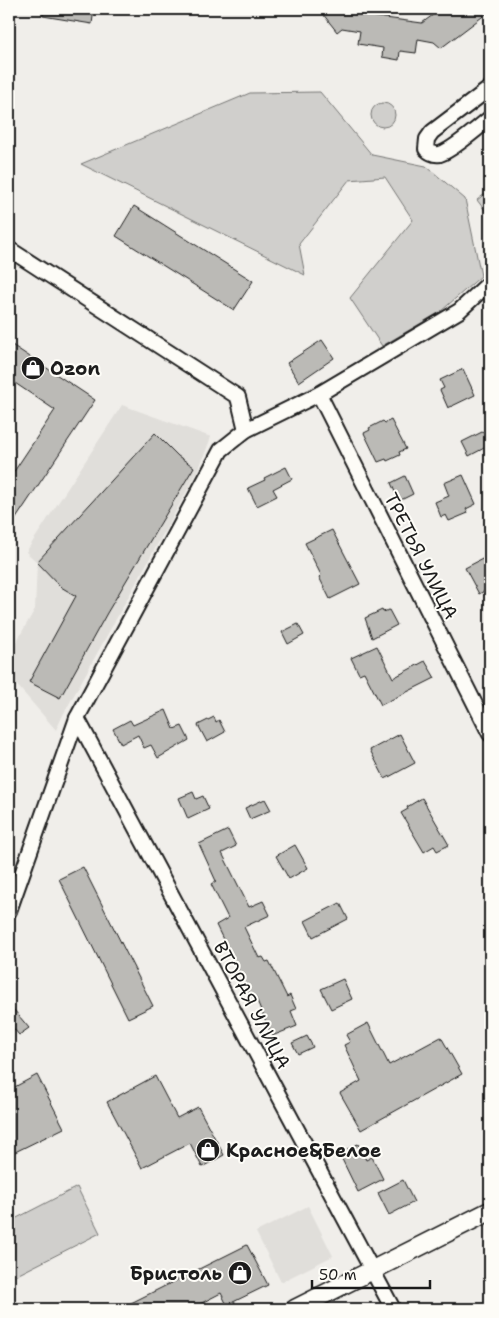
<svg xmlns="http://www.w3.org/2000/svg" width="499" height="1318" viewBox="0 0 499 1318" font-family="'Shantell Sans',sans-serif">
<rect width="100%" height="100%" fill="#f0eeea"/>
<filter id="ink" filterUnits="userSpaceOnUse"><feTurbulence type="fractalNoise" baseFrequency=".02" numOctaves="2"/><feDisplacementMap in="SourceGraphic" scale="10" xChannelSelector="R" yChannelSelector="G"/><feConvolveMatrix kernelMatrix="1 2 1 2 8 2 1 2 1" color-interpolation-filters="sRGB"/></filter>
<g filter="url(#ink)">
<g fill="#e0deda">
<path d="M122,405L211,437L199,469L63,715L56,730L9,676V655L35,609L37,562L26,552Z"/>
<path d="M308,1206L333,1256L281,1282L256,1232Z"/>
</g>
<g fill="#d0cfcc" stroke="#767674">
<path d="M320,92L372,155L426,166L465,199L481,276L440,312L382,346L350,298L413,220L385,177L349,180L299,244L305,275L81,164L250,93Z"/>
<circle cx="383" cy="115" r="12"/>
<path d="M490,190V217L477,200Z"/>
<path d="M77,1187L100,1233L9,1279V1222Z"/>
</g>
<g fill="#bbbab6" stroke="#1c1c1c">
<path d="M43,9H94L92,24L43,16Z"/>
<path d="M319,9H358L363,15L422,23L441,9H490V11L441,48L434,42L418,39L416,53L400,51L399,60L382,57L383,48L358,44L360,31L342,28L337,32Z"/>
<path d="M134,206L253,281L234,310L116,236Z"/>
<path d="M322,340L334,358L299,382L287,363Z"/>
<path d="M9,343L95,400L9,529V479L55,410L9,379Z"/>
<path d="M463,369L475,395L448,408L440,390L444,388L440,380Z"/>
<path d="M391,420L406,449L399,452L400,455L387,461L386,459L378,462L364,433L370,430L369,428L383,421L385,423Z"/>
<path d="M490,428V445L469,456L462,442Z"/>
<path d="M155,433L178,456L194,467L107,613L60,698L29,682L76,596L61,587L37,562Z"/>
<path d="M286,467L292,479L273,489L277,496L257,506L248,488L265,480L264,478Z"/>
<path d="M463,475L476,504L466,509L468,513L449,521L446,515L441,517L435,502L449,496L444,483Z"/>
<path d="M405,476L413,494L399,501L391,483Z"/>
<path d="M332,530L360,584L330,599L319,577L321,575L305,543Z"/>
<path d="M490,555V588L479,594L465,568Z"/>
<path d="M382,610L383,612L389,610L397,625L372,638L365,618Z"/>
<path d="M298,624L304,635L288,644L282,632Z"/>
<path d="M377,646L393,678L425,661L435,678L381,705L364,672L359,674L351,658Z"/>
<path d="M166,710L174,729L182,726L189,740L158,758L151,745L144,748L138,735L121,744L113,729L130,720L133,725Z"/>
<path d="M214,717L216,722L219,720L225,732L207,742L198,725Z"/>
<path d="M400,734L415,763L385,779L370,750Z"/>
<path d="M193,792L196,799L203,796L209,809L188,819L179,798Z"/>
<path d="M422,798L449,845L437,851L434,846L424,852L401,813L408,809L407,807Z"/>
<path d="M265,799L271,810L250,819L245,808Z"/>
<path d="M228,830L236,846L222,853L249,907L263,901L270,915L244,927L259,958L263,957L266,962L269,961L287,997L290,995L296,1009L291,1011L297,1026L272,1036L255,996L251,997L216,925L228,918L211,884L216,881L199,844Z"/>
<path d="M295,845L308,868L289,879L276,856Z"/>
<path d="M83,867L153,1006L128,1018L59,879Z"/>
<path d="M340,903L348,919L313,937L305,921Z"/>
<path d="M343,979L352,999L331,1009L321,989Z"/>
<path d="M9,1004L29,1028L19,1035L9,1023Z"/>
<path d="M368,1023L389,1065L441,1037L462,1074L361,1130L340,1093L361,1081L344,1045L350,1042L346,1035Z"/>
<path d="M307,1036L313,1047L298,1054L292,1043Z"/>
<path d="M37,1075L64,1128L9,1155V1090Z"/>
<path d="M155,1076L177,1118L198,1107L224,1155L202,1167L190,1143L142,1168L107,1102Z"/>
<path d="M358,1144L366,1160L372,1157L383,1179L358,1192L339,1153Z"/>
<path d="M403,1180L414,1202L389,1215L378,1193Z"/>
<path d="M247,1245L268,1285L227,1305L221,1293L190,1309H119Z"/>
</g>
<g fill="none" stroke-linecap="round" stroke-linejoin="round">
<g stroke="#1c1c1c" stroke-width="18">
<g id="minor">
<path d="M490,88L432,132L427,139L426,149C430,153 434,155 440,154C453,150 479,127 490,118"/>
<path d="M9,249L238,397L246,430"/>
<path d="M319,394L490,734"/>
<path d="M77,718L393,1309"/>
<path d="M9,911L77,718L221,450L246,430L319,394L459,311L490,282"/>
</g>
</g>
<g stroke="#1c1c1c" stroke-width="21">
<path id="tertiary" d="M295,1309L490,1211"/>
</g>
<use href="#minor" stroke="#fdfcf7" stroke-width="14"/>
<use href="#tertiary" stroke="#fdfcf7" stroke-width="18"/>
</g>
</g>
<defs>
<g id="shop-disc" transform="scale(1.25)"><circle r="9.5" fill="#1c1c1c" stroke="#fdfcf7"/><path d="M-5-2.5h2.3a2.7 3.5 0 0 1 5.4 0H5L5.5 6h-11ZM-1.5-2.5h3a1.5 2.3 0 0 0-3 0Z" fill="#fff"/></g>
</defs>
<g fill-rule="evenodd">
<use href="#shop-disc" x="33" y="368"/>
<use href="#shop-disc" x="208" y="1150"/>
<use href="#shop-disc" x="240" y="1273"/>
</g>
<g text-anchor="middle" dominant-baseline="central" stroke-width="4" stroke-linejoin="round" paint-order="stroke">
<g font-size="19" font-weight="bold" fill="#1c1c1c" stroke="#fdfcf7" text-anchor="start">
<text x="50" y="368">Ozon</text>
<text x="226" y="1150">Красное&amp;Белое</text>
<text x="222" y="1273" text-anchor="end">Бристоль</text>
</g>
<g font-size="19" fill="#1c1c1c" stroke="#fdfcf7">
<text transform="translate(421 556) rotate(63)">ТРЕТЬЯ УЛИЦА</text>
<text transform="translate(252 1005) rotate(62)">ВТОРАЯ УЛИЦА</text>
</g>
</g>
<rect width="499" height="1318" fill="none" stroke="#fdfcf7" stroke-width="30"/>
<rect x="15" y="15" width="469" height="1288" fill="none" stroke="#1c1c1c" stroke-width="2" filter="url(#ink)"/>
<path d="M312 1280v8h118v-8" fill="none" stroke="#1c1c1c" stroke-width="2.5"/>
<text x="319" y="1280" font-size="15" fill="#1c1c1c" stroke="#fdfcf7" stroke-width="4" paint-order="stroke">50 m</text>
</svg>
